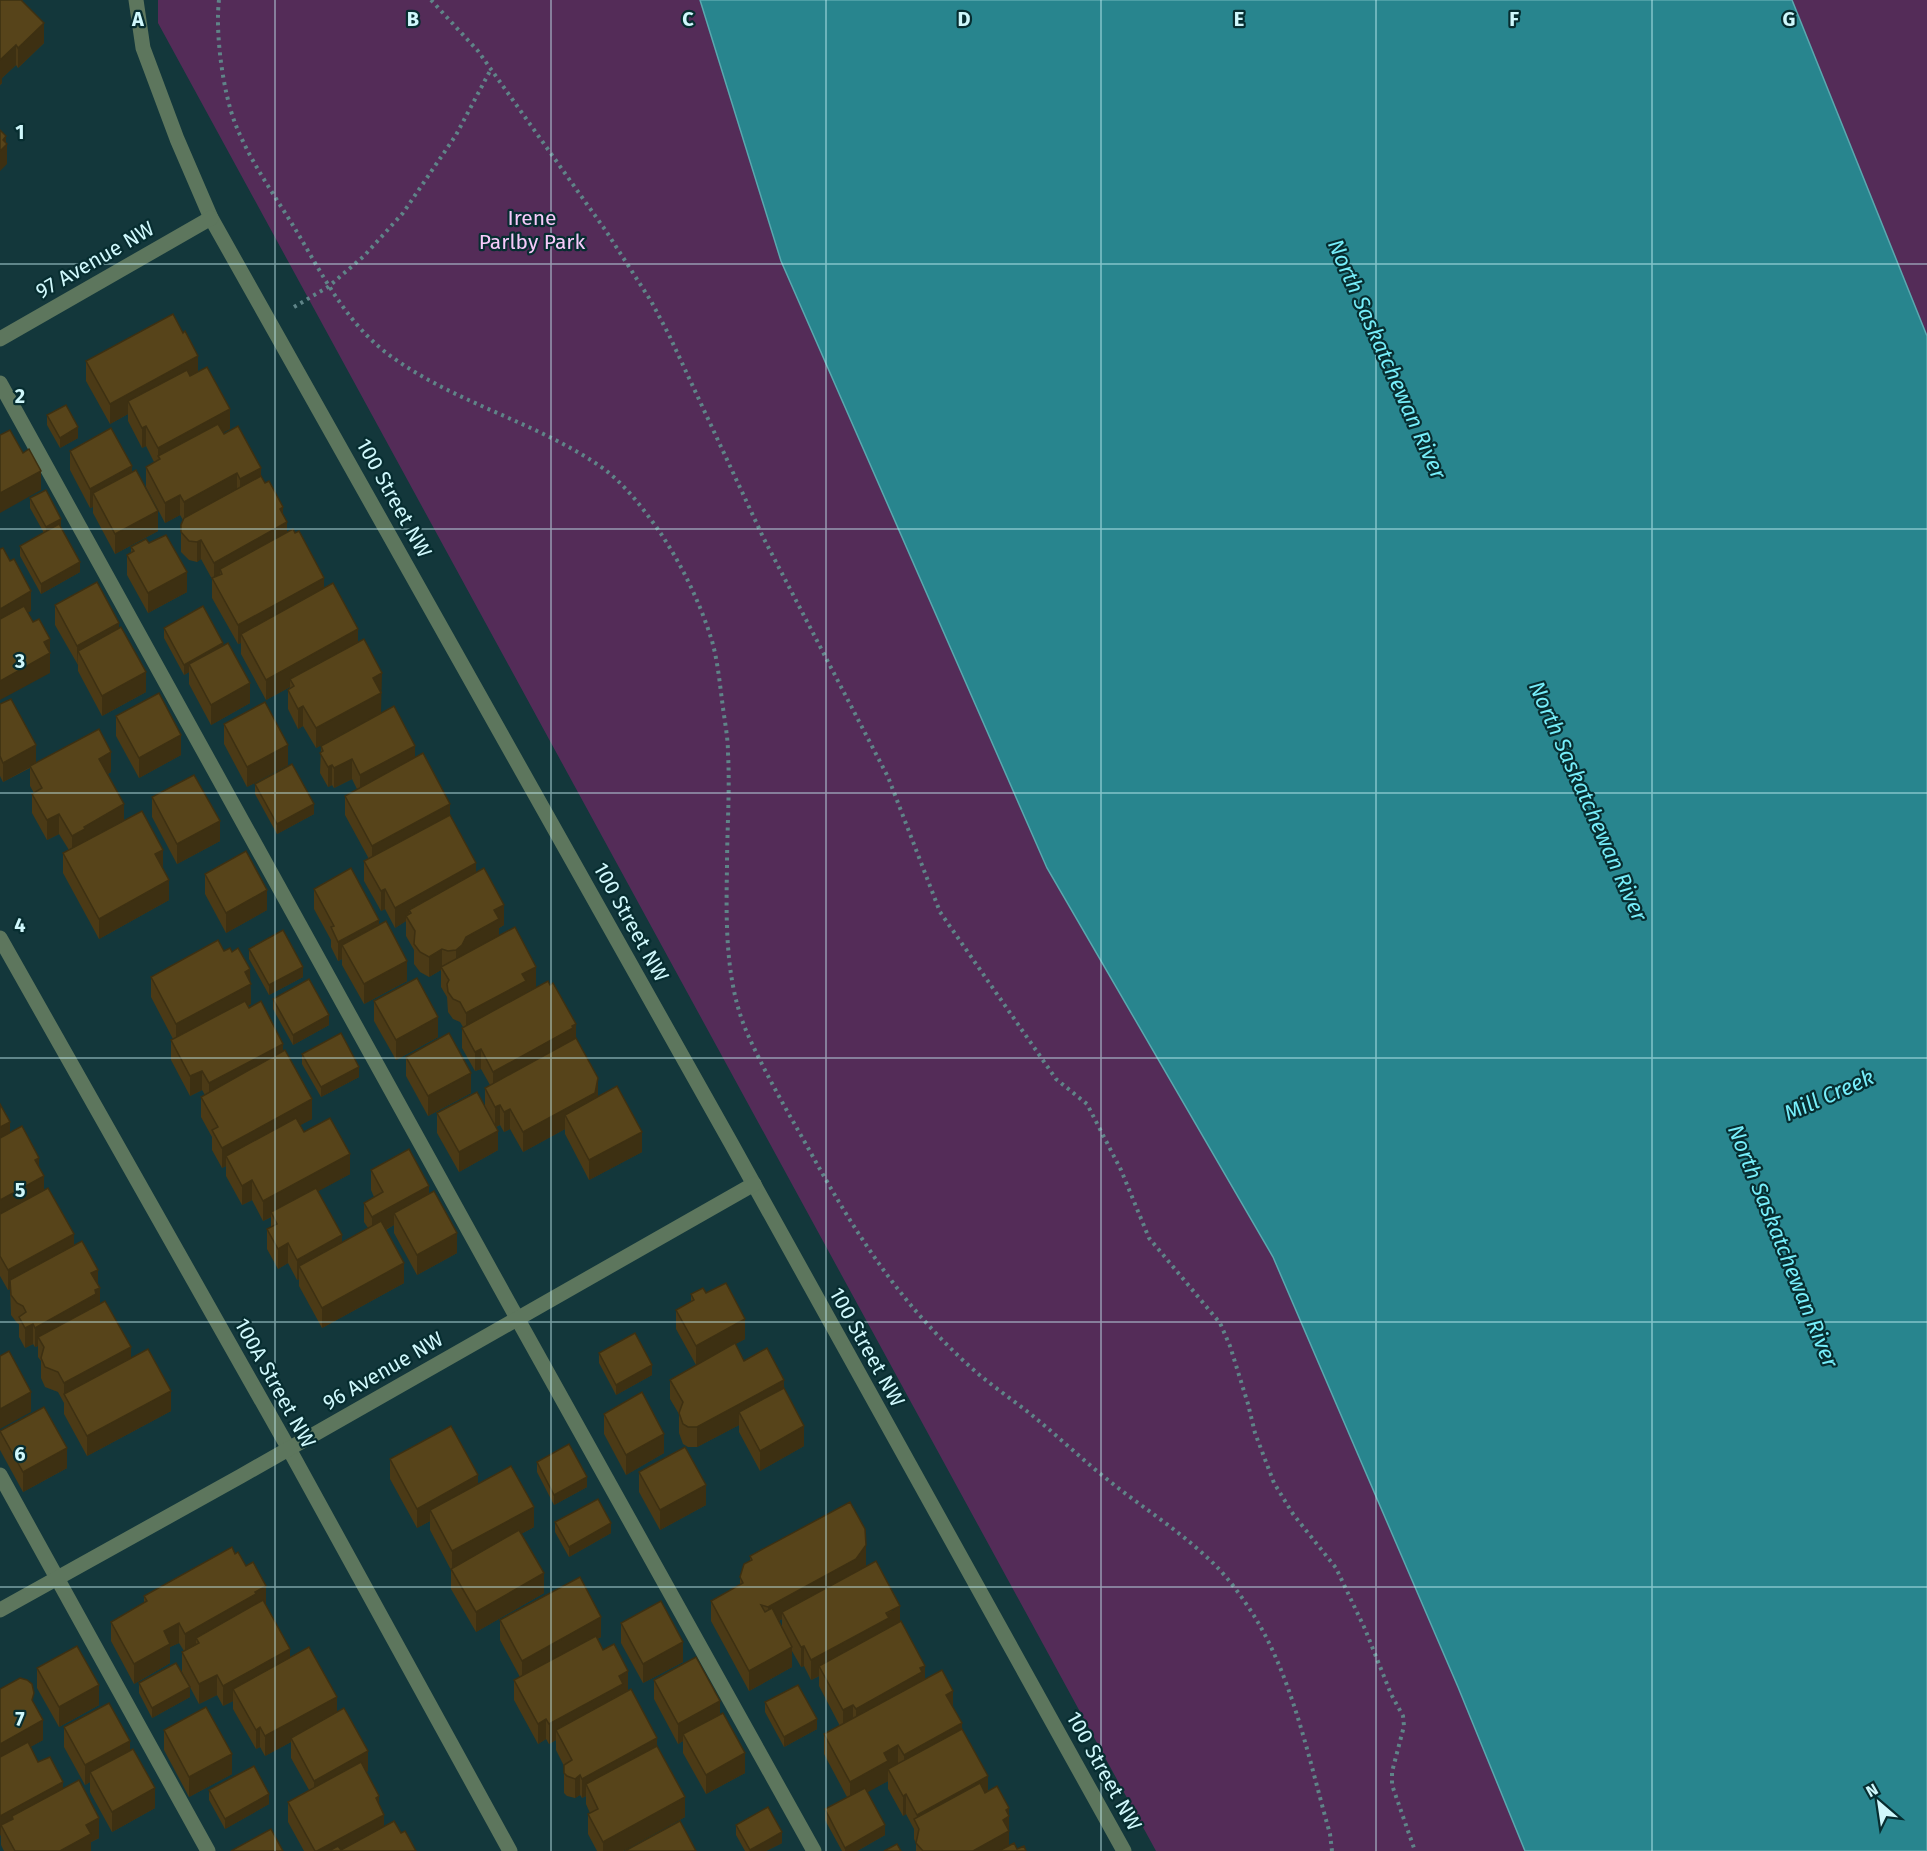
<svg xmlns="http://www.w3.org/2000/svg" width="1927" height="1851" viewBox="0 0 1927 1851" font-family="'Fira Sans',sans-serif">
<rect width="100%" height="100%" fill="#13373b"/>
<g fill="#542c58">
<path d="M158,0H700L781,261L1047,868L1273,1257L1458,1687L1525,1851H1156L158,23Z"/>
<path d="M1792,0H1927V336Z"/>
</g>
<path fill="#28858e" stroke="#5aa8af" stroke-width="1.5" d="M700,0H1792L1927,336V1851H1525L1458,1687L1273,1257L1047,868L781,261Z"/>
<g fill="none" stroke-linecap="round" stroke-linejoin="round">
<g stroke="#5f8488" stroke-width="4" stroke-dasharray="3 4.5" stroke-linecap="butt">
<path d="M219,0C215,33 223,92 235,123C250,162 276,197 297,232C322,274 345,320 384,351C451,403 537,421 604,469C625,485 642,507 657,528C680,561 700,602 712,641C718,662 720,686 723,708C725,723 728,738 728,753C730,791 727,829 727,867C726,922 725,984 748,1035C765,1073 786,1109 807,1146C855,1233 900,1305 976,1372C996,1389 1019,1404 1039,1421C1062,1440 1084,1461 1108,1480C1143,1508 1183,1533 1215,1565C1230,1580 1245,1601 1256,1619C1294,1682 1310,1764 1330,1834L1332,1851"/>
<path d="M431,0L478,51L606,231L651,301L669,335L763,537L888,777L940,912L1056,1079L1087,1104L1121,1170L1149,1238L1220,1323L1230,1346L1248,1404L1255,1433L1274,1483L1293,1514L1336,1568L1365,1629L1391,1694L1403,1716L1404,1726L1392,1772V1785L1415,1851"/>
<path d="M294,307L328,287L364,256L403,213L456,135L491,69"/>
</g>
<g stroke="#5d765d" stroke-width="15">
<path d="M136,0L143,48L177,139L211,218L731,1143L1124,1851"/>
<path d="M0,339L211,218"/>
<path d="M0,383L517,1318L814,1851"/>
<path d="M0,938L289,1449L510,1851"/>
<path d="M0,1475L208,1851"/>
<path d="M0,1610L241,1476L754,1184"/>
</g>
</g>
<g fill="#4b3a16" fill-rule="evenodd">
<path d="M0,0H23L22,1L44,43L18,68L16,65L2,78V83L0,85Z"/>
<path d="M86,361L198,372L230,429L223,432L261,476L283,515L287,533L324,588L358,641L382,693H381V713L316,748L303,726L298,729L288,709V690L290,688V687L266,700L241,654V643L238,644L212,598V579L201,559L197,562L189,560L181,552V525L183,520L180,515L165,523L146,487V467L154,462L146,446L142,448L128,421V414L110,424L86,381Z"/>
<path d="M47,415L78,438L60,448L47,425Z"/>
<path d="M70,451L158,531L115,554L93,513V507L90,508L70,470Z"/>
<path d="M30,498L61,529L80,572L41,594L20,556V546L44,533L30,508Z"/>
<path d="M149,543L187,592L148,613L127,575V555L131,553V547Z"/>
<path d="M55,605L119,628L146,692L102,716L78,671V665L55,625Z"/>
<path d="M164,628L223,646L250,703L211,725L189,684V672L184,675L164,638Z"/>
<path d="M0,704L36,763L111,772L108,774L124,821L163,868L169,900L99,939L63,873V853L69,850L59,834L47,840L32,813V794L34,793L30,786V768L3,782L0,776Z"/>
<path d="M116,716L181,755L139,778L116,736Z"/>
<path d="M224,724L288,765L247,787L224,744Z"/>
<path d="M321,746L415,758L450,815L476,872L504,925L499,928V936L536,987L526,992V993L576,1038L598,1096L642,1152L589,1180L565,1134V1129L523,1152L510,1129L504,1132L500,1125L496,1127L498,1150L459,1172L437,1133V1113L485,1106V1088L490,1085L481,1069L475,1071L462,1048V1028L463,1027L460,1022L453,1019L448,1012L447,997L441,987V970L429,977L420,972L414,964V950L406,936V921L395,928L385,909L381,911L364,881V861L369,859L345,815V796L357,789L352,779L334,788L332,785L328,787L320,773Z"/>
<path d="M255,784L314,814L277,834L255,794Z"/>
<path d="M152,797L220,841L177,864L152,817Z"/>
<path d="M205,874L267,910L226,933L205,894Z"/>
<path d="M314,889L379,924L407,981L364,1004L342,965V959L338,961L331,947V940L314,909Z"/>
<path d="M249,949L303,977L269,995L249,959Z"/>
<path d="M224,951L250,983L251,1004L248,1005L283,1051L312,1119L300,1125L304,1132L350,1174L318,1191L342,1243L368,1228L364,1222V1203L374,1197L371,1190V1170L429,1194L457,1253L417,1275L394,1233V1225L386,1230L404,1283L322,1328L299,1286V1279L297,1280L288,1263L278,1269L267,1249V1229L271,1227V1217L263,1221L252,1200L242,1205L226,1176V1166L222,1168L212,1150V1137L201,1117V1097L205,1095L202,1090L190,1096L171,1060V1040L173,1039L151,997V977Z"/>
<path d="M273,999L329,1025L293,1045L273,1009Z"/>
<path d="M374,1001L438,1037L396,1060L374,1021Z"/>
<path d="M302,1054L359,1077L321,1097L302,1064Z"/>
<path d="M406,1057L471,1093L428,1116L406,1076Z"/>
<path d="M0,1104L10,1132L39,1167L44,1190L74,1245L98,1285L100,1304L131,1358L171,1411L87,1456L64,1414V1403L58,1392L45,1387L41,1378V1361L38,1357V1346L35,1347L33,1344L25,1348L19,1337V1324L17,1323L11,1315L10,1289L8,1290L0,1276Z"/>
<path d="M691,1294L745,1339L735,1344L744,1361L784,1389L804,1446L760,1471L739,1432V1425L697,1447H688L683,1444L679,1433V1414L670,1399V1380L696,1365L676,1329V1310L691,1302Z"/>
<path d="M599,1353L652,1375L616,1395L599,1363Z"/>
<path d="M604,1414L664,1453L626,1475L604,1434Z"/>
<path d="M0,1431L67,1468L23,1492L0,1450Z"/>
<path d="M390,1459L478,1484L534,1527L521,1534L544,1593L476,1632L451,1589V1570L430,1530V1521L417,1528L390,1479Z"/>
<path d="M537,1462L587,1487L554,1505L537,1472Z"/>
<path d="M639,1472L706,1505L660,1530L639,1492Z"/>
<path d="M555,1522L611,1533L569,1557L555,1532Z"/>
<path d="M750,1556L866,1565L864,1568L900,1622L925,1679L953,1708L988,1791L1009,1808V1846L1017,1849L1026,1851H916V1843L914,1839V1829L906,1814L903,1816L888,1789V1781L867,1792L885,1835L857,1851H842L825,1820V1809L847,1797L824,1754V1734L840,1726L819,1686V1676L811,1680L804,1666L801,1667L792,1651V1667L749,1691L711,1621V1601L740,1585V1577L750,1561ZM782,1619V1628L779,1621Z"/>
<path d="M144,1596L266,1605L290,1657L337,1712L368,1771L366,1772L379,1805L384,1826L401,1833L416,1851H304L288,1822V1802L309,1790L291,1758V1742L265,1756L260,1747L256,1749L233,1709V1701L223,1706L217,1695L199,1704L182,1672V1652L184,1651L179,1643L170,1647V1663L134,1684L111,1641V1622L144,1603Z"/>
<path d="M500,1620L601,1637L597,1639L628,1690L657,1746L685,1817L623,1851H597L588,1834V1814L590,1813L586,1804V1796L582,1798L580,1795L575,1798L567,1796L564,1793V1766L556,1750V1740L549,1744L546,1739L538,1744L514,1700V1680L520,1677L500,1640Z"/>
<path d="M621,1623L683,1662L643,1683L621,1643Z"/>
<path d="M37,1668L99,1705L59,1727L37,1688Z"/>
<path d="M654,1680L720,1714L745,1773L706,1794L683,1753V1741L678,1744L654,1699Z"/>
<path d="M139,1683L190,1697L152,1718L139,1693Z"/>
<path d="M0,1689L34,1705L43,1740L30,1747L38,1762L63,1788L99,1838L91,1842V1851H4L1,1845Z"/>
<path d="M765,1702L817,1729L784,1747L765,1712Z"/>
<path d="M64,1727L130,1751L155,1808L112,1832L90,1792V1782L85,1785L64,1747Z"/>
<path d="M164,1730L232,1774L189,1797L164,1750Z"/>
<path d="M209,1790L269,1804L225,1829L209,1800Z"/>
<path d="M736,1825L782,1843L766,1851H745L736,1835Z"/>
</g>
<g fill="#3d3012">
<path d="M44,23V43L18,68V48Z"/>
<path d="M16,45V65L2,78V83L0,85V60Z"/>
<path d="M6,136V145L7,144V164L0,171V151L3,140Z"/>
<path d="M198,356V376L128,401V414L110,424V404Z"/>
<path d="M230,409V429L160,467V459L158,456V468V448Z"/>
<path d="M146,426V446L142,448V428Z"/>
<path d="M78,427V438L60,448V438Z"/>
<path d="M132,466V486L93,493V507L90,508V489Z"/>
<path d="M261,468V487L240,499V479Z"/>
<path d="M41,471V490L0,513V493Z"/>
<path d="M237,473V493L184,522V502Z"/>
<path d="M180,495V515L165,523V503Z"/>
<path d="M283,507V524L287,522V542L222,574L220,569V580L214,582V563Z"/>
<path d="M158,511V531L115,554V534Z"/>
<path d="M61,519V529L46,538V527Z"/>
<path d="M201,540V559L197,562V542Z"/>
<path d="M80,562V572L41,594V584Z"/>
<path d="M187,572V592L148,613V593Z"/>
<path d="M324,578V598L241,634V643L238,644V625Z"/>
<path d="M31,591V611L0,628V609Z"/>
<path d="M119,623V643L78,651L77,666V646Z"/>
<path d="M358,629V649L290,679V687L266,700V680Z"/>
<path d="M50,639V673L0,700V681L44,642Z"/>
<path d="M223,643V653L189,664V672L184,675V665Z"/>
<path d="M146,672V692L102,716V696Z"/>
<path d="M382,673L381,713L316,748V728L373,678Z"/>
<path d="M250,683V703L211,725V705Z"/>
<path d="M303,706V726L298,729V709Z"/>
<path d="M181,735V755L139,778V758Z"/>
<path d="M36,745V764L3,782V763Z"/>
<path d="M288,745V765L247,787V767Z"/>
<path d="M415,746V766L360,795V775Z"/>
<path d="M111,752V772L99,779V759Z"/>
<path d="M352,759V779L334,788V768Z"/>
<path d="M332,765V785L328,787V767Z"/>
<path d="M124,804V824L72,856V836L84,827Z"/>
<path d="M314,804V814L277,834V824Z"/>
<path d="M450,804V824L372,866V846Z"/>
<path d="M59,814V834L47,840V820Z"/>
<path d="M220,821V841L177,864V844Z"/>
<path d="M163,850V870L155,854Z"/>
<path d="M476,863V883L411,913L409,910V920L406,916V921L395,928V908Z"/>
<path d="M169,880V900L99,939V919Z"/>
<path d="M385,889V909L381,911V891Z"/>
<path d="M267,890V910L226,933V913Z"/>
<path d="M504,905V925L499,928V939L456,970V950L466,937L494,910Z"/>
<path d="M379,920V939L342,945V959L338,961V942Z"/>
<path d="M442,949V969L441,967V970L429,977V957Z"/>
<path d="M407,961V981L364,1004V984Z"/>
<path d="M303,967V977L269,995V985Z"/>
<path d="M536,967V987L526,992V1001L466,1033V1013L522,974Z"/>
<path d="M250,969L251,1004L176,1044V1024L245,972Z"/>
<path d="M329,1015V1025L293,1045V1035Z"/>
<path d="M438,1017V1037L396,1060V1040Z"/>
<path d="M576,1024V1044L493,1092V1072Z"/>
<path d="M283,1044V1064L209,1103V1083Z"/>
<path d="M481,1049V1069L475,1071V1052Z"/>
<path d="M359,1067V1077L321,1097V1087Z"/>
<path d="M202,1071V1090L190,1096V1076Z"/>
<path d="M471,1073V1093L428,1116V1096Z"/>
<path d="M598,1078V1098L565,1115V1129L523,1152V1132Z"/>
<path d="M312,1099V1119L230,1163L226,1156V1166L222,1168V1148Z"/>
<path d="M500,1105V1125L495,1127V1107Z"/>
<path d="M510,1109V1129L504,1132V1112Z"/>
<path d="M10,1122V1142L0,1147V1127Z"/>
<path d="M498,1131V1150L459,1172V1152Z"/>
<path d="M642,1132V1152L589,1180V1160Z"/>
<path d="M350,1154V1174L273,1216L271,1212V1217L263,1221V1201Z"/>
<path d="M39,1158V1177L35,1160Z"/>
<path d="M44,1176V1196L0,1220V1200Z"/>
<path d="M252,1180V1200L242,1205V1186Z"/>
<path d="M429,1186V1205L394,1213V1225L372,1237V1217Z"/>
<path d="M457,1233V1253L417,1275V1255Z"/>
<path d="M74,1234V1254L10,1280V1289L8,1290V1270Z"/>
<path d="M342,1235V1255L299,1266V1279L297,1280V1260Z"/>
<path d="M288,1243V1263L278,1269V1249Z"/>
<path d="M404,1263V1283L322,1328V1308Z"/>
<path d="M98,1270V1289L100,1288V1308L38,1337V1346L35,1347V1328L91,1273Z"/>
<path d="M745,1319V1339L696,1366V1346Z"/>
<path d="M33,1324V1344L25,1348V1328Z"/>
<path d="M131,1347V1367L64,1394V1403V1383Z"/>
<path d="M652,1365V1375L616,1395V1385Z"/>
<path d="M784,1380V1400L739,1412V1425L697,1447V1427Z"/>
<path d="M171,1391V1411L87,1456V1436Z"/>
<path d="M31,1392V1412L0,1429V1409Z"/>
<path d="M804,1426V1446L760,1471V1451Z"/>
<path d="M664,1434V1453L626,1475V1455Z"/>
<path d="M67,1448V1468L23,1492V1472Z"/>
<path d="M478,1475V1495L430,1510V1521L417,1528V1509Z"/>
<path d="M587,1477V1487L554,1505V1495Z"/>
<path d="M706,1485V1505L660,1530V1510Z"/>
<path d="M534,1507V1527L452,1571V1551Z"/>
<path d="M611,1523V1533L569,1557V1547Z"/>
<path d="M866,1545V1565L856,1578L782,1612V1619L768,1627V1607Z"/>
<path d="M544,1573V1593L476,1632V1612Z"/>
<path d="M266,1586V1606L199,1643L196,1638V1648L185,1654V1634Z"/>
<path d="M900,1606V1626L819,1666V1676L811,1680V1660Z"/>
<path d="M601,1617V1637L522,1681V1661Z"/>
<path d="M179,1623V1643L170,1647V1663L134,1684V1664L164,1631Z"/>
<path d="M683,1642V1662L643,1683V1664Z"/>
<path d="M804,1646V1666L801,1667V1647Z"/>
<path d="M792,1647V1667L749,1691V1671Z"/>
<path d="M290,1649V1669L233,1689V1701L223,1706V1686Z"/>
<path d="M925,1666V1686L856,1729V1709Z"/>
<path d="M628,1671V1690L556,1730V1740L549,1744V1724L619,1676Z"/>
<path d="M217,1675V1695L199,1704V1684Z"/>
<path d="M99,1685V1705L59,1727V1707Z"/>
<path d="M190,1687V1697L152,1718V1708Z"/>
<path d="M953,1691V1711L946,1695Z"/>
<path d="M337,1697V1717L291,1738V1742L265,1756V1736Z"/>
<path d="M720,1701V1721L683,1734V1741L678,1744V1724Z"/>
<path d="M853,1705V1725L843,1730V1710Z"/>
<path d="M546,1719V1739L538,1744V1724Z"/>
<path d="M817,1719V1729L784,1747V1737Z"/>
<path d="M43,1720V1740L0,1764V1744Z"/>
<path d="M962,1723V1743L904,1775V1755Z"/>
<path d="M260,1727V1747L256,1749V1730Z"/>
<path d="M657,1738V1758L586,1784V1796L582,1798V1779Z"/>
<path d="M130,1741V1761L90,1772V1782L85,1785V1765Z"/>
<path d="M898,1745V1765L888,1771V1781L850,1802V1782L884,1753Z"/>
<path d="M368,1751V1771L314,1801V1781Z"/>
<path d="M745,1753V1773L706,1794V1775Z"/>
<path d="M232,1754V1774L189,1797V1777Z"/>
<path d="M580,1775V1795L575,1798V1779Z"/>
<path d="M988,1776V1796L919,1829L917,1825V1815Z"/>
<path d="M63,1782V1802L13,1819L12,1816V1829L1,1825V1835L0,1836V1816Z"/>
<path d="M155,1788V1808L112,1832V1812Z"/>
<path d="M269,1794V1804L225,1829V1819Z"/>
<path d="M906,1794V1814L903,1816V1796Z"/>
<path d="M379,1796V1816L376,1798Z"/>
<path d="M685,1797V1817L623,1851H603V1842Z"/>
<path d="M1009,1808V1851H973L1003,1820L1006,1810Z"/>
<path d="M384,1815V1834L354,1851H317Z"/>
<path d="M99,1818V1838L91,1842V1851H60L86,1825Z"/>
<path d="M885,1825V1835L857,1851H845V1848Z"/>
<path d="M782,1832V1843L766,1851H750V1850Z"/>
</g>
<g fill="#57441a" stroke="#3d3012" stroke-width="1.5">
<path d="M0,0H21L44,23L18,48L16,45L0,60Z"/>
<path d="M0,130L6,136L3,140L7,144L0,151Z"/>
<path d="M173,314L183,333L185,331L198,356L110,404L86,361Z"/>
<path d="M207,367L230,409L158,448L146,426L142,428L128,401L187,370L190,376Z"/>
<path d="M66,405L78,427L60,438L47,415Z"/>
<path d="M218,424L224,434L238,426L261,468L240,479L237,473L184,502L180,495L165,503L146,467L160,459L158,456Z"/>
<path d="M111,428L132,466L90,489L70,451Z"/>
<path d="M10,430L23,453L29,449L41,471L0,493V435Z"/>
<path d="M136,470L158,511L115,534L93,493Z"/>
<path d="M261,476L265,483L269,481L283,507L280,509L287,522L214,563L201,540L197,542L189,541L181,532V525L184,518Z"/>
<path d="M46,490L61,519L46,527L30,498Z"/>
<path d="M59,524L80,562L41,584L20,546Z"/>
<path d="M293,529L295,533L299,531L324,578L238,625L212,578L222,574L220,569Z"/>
<path d="M166,535L187,572L148,593L127,555L134,551L131,547L146,539L149,543Z"/>
<path d="M3,548L10,561L14,559L31,591L0,609V549Z"/>
<path d="M97,582L119,623L77,646L55,605Z"/>
<path d="M333,583L358,629L266,680L241,634Z"/>
<path d="M24,606L33,622L39,619L50,639L44,642L50,653L0,681V619Z"/>
<path d="M203,606L223,643L184,665L164,628Z"/>
<path d="M121,627L146,672L102,696L78,651Z"/>
<path d="M364,639L382,673L373,678L381,693L316,728L303,706L298,709L288,690L294,686L290,679Z"/>
<path d="M228,643L250,683L211,705L189,664Z"/>
<path d="M159,693L181,735L139,758L116,716Z"/>
<path d="M11,699L36,745L3,763L0,756V704Z"/>
<path d="M265,702L288,745L247,767L224,724Z"/>
<path d="M394,706L415,746L360,775L352,759L334,768L332,765L328,767L320,753L323,751L321,746Z"/>
<path d="M99,729L111,752L99,759L124,804L84,827L85,829L72,836L59,814L47,820L32,794L42,788L30,766Z"/>
<path d="M423,753L450,804L372,846L345,796Z"/>
<path d="M292,764L314,804L277,824L255,784Z"/>
<path d="M194,775L220,821L177,844L152,797Z"/>
<path d="M142,811L163,850L155,854L169,880L99,919L63,853Z"/>
<path d="M450,815L476,863L395,908L385,889L381,891L364,861Z"/>
<path d="M246,851L267,890L226,913L205,874Z"/>
<path d="M351,868L379,920L338,942L331,927L334,926L314,889Z"/>
<path d="M484,868L504,905L494,910L499,919L466,937L462,945L456,950L448,951L442,949L429,957L420,952L414,944L415,931L406,916L411,913L409,910Z"/>
<path d="M386,921L407,961L364,984L342,945Z"/>
<path d="M515,927L536,967L522,974L526,981L466,1013L460,1002L453,999L448,992L447,984L449,980L441,967Z"/>
<path d="M283,930L303,967L269,985L249,949Z"/>
<path d="M218,940L224,951L230,948L232,952L238,948L250,969L245,972L251,984L176,1024L151,977Z"/>
<path d="M417,978L438,1017L396,1040L374,1001Z"/>
<path d="M309,979L329,1015L293,1035L273,999Z"/>
<path d="M548,981L550,985L553,983L576,1024L572,1026L573,1028L493,1072L481,1049L475,1052L462,1028Z"/>
<path d="M245,1001L249,1008L261,1001L283,1044L209,1083L202,1071L190,1076L171,1040Z"/>
<path d="M341,1033L359,1067L321,1087L302,1054Z"/>
<path d="M449,1033L471,1073L428,1096L406,1057Z"/>
<path d="M576,1038L598,1078L595,1093L523,1132L510,1109L504,1112L500,1105L495,1107L485,1088Z"/>
<path d="M285,1050L312,1099L222,1148L212,1130L218,1127L201,1097Z"/>
<path d="M617,1086L642,1132L589,1160L565,1115Z"/>
<path d="M477,1092L498,1131L459,1152L437,1113Z"/>
<path d="M0,1104L10,1122L0,1127Z"/>
<path d="M296,1118L304,1132L330,1118L350,1154L263,1201L252,1180L242,1186L226,1156Z"/>
<path d="M22,1126L39,1158L35,1160L44,1176L0,1200V1138Z"/>
<path d="M409,1149L429,1186L372,1217L364,1203L383,1192L371,1170Z"/>
<path d="M48,1188L74,1234L8,1270L0,1256V1214Z"/>
<path d="M316,1188L342,1235L297,1260L288,1243L278,1249L267,1229L277,1224L271,1212Z"/>
<path d="M434,1191L457,1233L417,1255L394,1213Z"/>
<path d="M381,1221L404,1263L322,1308L299,1266Z"/>
<path d="M82,1241L98,1270L91,1273L100,1288L95,1290L96,1294L35,1328L33,1324L25,1328L19,1317L26,1312L23,1306L17,1303L11,1295L10,1280Z"/>
<path d="M726,1283L745,1319L696,1346L676,1310L694,1300L691,1294L703,1288L706,1293Z"/>
<path d="M105,1301L131,1347L64,1383L58,1372L45,1367L41,1358L44,1347L38,1337Z"/>
<path d="M635,1333L652,1365L616,1385L599,1353Z"/>
<path d="M735,1343L744,1361L767,1348L784,1380L697,1427H688L683,1424L679,1413L683,1402L670,1380Z"/>
<path d="M148,1349L171,1391L87,1436L64,1394Z"/>
<path d="M9,1351L31,1392L0,1409V1356Z"/>
<path d="M784,1388L804,1426L760,1451L739,1412Z"/>
<path d="M642,1392L664,1434L626,1455L604,1414Z"/>
<path d="M44,1407L67,1448L23,1472L0,1431Z"/>
<path d="M451,1426L478,1475L417,1509L390,1459Z"/>
<path d="M569,1444L587,1477L554,1495L537,1462Z"/>
<path d="M685,1447L706,1485L660,1510L639,1472Z"/>
<path d="M511,1466L534,1507L452,1551L430,1510Z"/>
<path d="M598,1499L611,1523L569,1547L555,1522Z"/>
<path d="M850,1502L865,1529L866,1545L856,1559L768,1607L761,1605L765,1612L772,1608L792,1647L749,1671L711,1601L743,1583L740,1577L744,1564L752,1560L750,1556Z"/>
<path d="M519,1530L544,1573L476,1612L451,1569Z"/>
<path d="M232,1547L235,1554L238,1552L246,1566L253,1562L266,1586L255,1592L256,1594L185,1634L179,1623L164,1631L170,1644L134,1664L111,1622L147,1601L144,1596Z"/>
<path d="M876,1561L900,1606L886,1613L889,1618L811,1660L804,1646L801,1647L782,1612Z"/>
<path d="M580,1577L601,1617L522,1661L500,1620Z"/>
<path d="M263,1600L290,1649L223,1686L217,1675L199,1684L182,1652L199,1643L196,1638Z"/>
<path d="M661,1601L683,1642L643,1664L621,1623Z"/>
<path d="M901,1621L925,1666L920,1668L922,1672L856,1709L853,1705L843,1710L819,1666Z"/>
<path d="M596,1636L603,1650L614,1644L628,1671L619,1676L623,1684L549,1724L546,1719L538,1724L514,1680Z"/>
<path d="M77,1646L99,1685L59,1707L37,1668Z"/>
<path d="M309,1647L337,1697L265,1736L260,1727L256,1730L233,1689Z"/>
<path d="M696,1657L720,1701L678,1724L654,1680Z"/>
<path d="M176,1663L190,1687L152,1708L139,1683Z"/>
<path d="M942,1670L953,1691L946,1695L962,1723L904,1755L898,1745L884,1753L888,1761L850,1782L824,1734Z"/>
<path d="M20,1678L27,1680L32,1684L34,1693L32,1700L43,1720L0,1744V1689Z"/>
<path d="M798,1685L817,1719L784,1737L765,1702Z"/>
<path d="M631,1689L657,1738L582,1779L580,1775L575,1779L567,1776L564,1773V1765L572,1760L556,1730Z"/>
<path d="M109,1703L130,1741L85,1765L64,1727Z"/>
<path d="M206,1707L232,1754L189,1777L164,1730Z"/>
<path d="M344,1708L368,1751L314,1781L291,1738Z"/>
<path d="M723,1713L745,1753L706,1775L683,1734Z"/>
<path d="M962,1729L988,1776L917,1815L906,1794L903,1796L888,1769Z"/>
<path d="M28,1742L38,1762L50,1757L63,1782L0,1816V1757Z"/>
<path d="M657,1746L685,1797L603,1842L588,1814L598,1809L586,1784Z"/>
<path d="M133,1749L155,1788L112,1812L90,1772Z"/>
<path d="M361,1762L379,1796L376,1798L384,1815L317,1851H315L288,1802Z"/>
<path d="M254,1766L269,1794L225,1819L209,1790Z"/>
<path d="M79,1780L99,1818L86,1825L91,1834L60,1851H15L1,1825L13,1819L12,1816Z"/>
<path d="M980,1783L985,1793L997,1786L1009,1808L1006,1810L1009,1816L1003,1820L1009,1831L973,1851H923L916,1843L919,1829L914,1819Z"/>
<path d="M865,1788L885,1825L845,1848L825,1809Z"/>
<path d="M768,1807L782,1832L750,1850L736,1825Z"/>
<path d="M394,1821L401,1833L405,1831L416,1851H329L338,1846L341,1850Z"/>
<path d="M680,1821L696,1851H625Z"/>
<path d="M271,1829L283,1851H231Z"/>
<path d="M1014,1843L1017,1849L1024,1846L1026,1851H999Z"/>
<path d="M897,1844L901,1851H884Z"/>
</g>
<path fill="none" stroke="#d0f8fc" stroke-width="1.5" stroke-opacity="0.55" d="M275,0V1851M551,0V1851M826,0V1851M1101,0V1851M1376,0V1851M1652,0V1851M0,264H1927M0,529H1927M0,793H1927M0,1058H1927M0,1322H1927M0,1587H1927"/>
<g text-anchor="middle" dominant-baseline="central" stroke-width="4.5" stroke-linejoin="round" paint-order="stroke">
<g font-size="21" fill="#f7cafa" stroke="#072d30">
<text x="532" y="218">Irene<tspan x="532" dy="24">Parlby Park</tspan></text>
</g>
<g font-size="21" fill="#d0f8fc" stroke="#072d30">
<text transform="translate(95 260) rotate(-30)">97 Avenue NW</text>
<text transform="translate(394 498) rotate(61)">100 Street NW</text>
<text transform="translate(631 922) rotate(61)">100 Street NW</text>
<text transform="translate(867 1347) rotate(61)">100 Street NW</text>
<text transform="translate(383 1371) rotate(-30)">96 Avenue NW</text>
<text transform="translate(275 1383) rotate(61)">100A Street NW</text>
<text transform="translate(1104 1771) rotate(61)">100 Street NW</text>
</g>
<g font-size="22" font-style="italic" fill="#77effb" stroke="#072d30">
<text transform="translate(1387 359) rotate(66)">North Saskatchewan River</text>
<text transform="translate(1588 801) rotate(66)">North Saskatchewan River</text>
<text transform="translate(1829 1095) rotate(-24)">Mill Creek</text>
<text transform="translate(1783 1246) rotate(68)">North Saskatchewan River</text>
</g>
</g>
<g font-size="20" text-anchor="middle" font-weight="bold" fill="#d0f8fc" stroke="#072d30" stroke-width="4.5" stroke-linejoin="round" paint-order="stroke">
<text x="138" y="26">A</text>
<text x="413" y="26">B</text>
<text x="688" y="26">C</text>
<text x="964" y="26">D</text>
<text x="1239" y="26">E</text>
<text x="1514" y="26">F</text>
<text x="1789" y="26">G</text>
<text x="20" y="139">1</text>
<text x="20" y="403">2</text>
<text x="20" y="668">3</text>
<text x="20" y="932">4</text>
<text x="20" y="1197">5</text>
<text x="20" y="1461">6</text>
<text x="20" y="1726">7</text>
</g>
<g transform="translate(1879 1803) rotate(331)" stroke="#072d30" stroke-width="4.5" paint-order="stroke">
<path d="M0-4.5L10 22L0 15L-10 22Z" fill="#d0f8fc"/>
<text y="-9" font-size="16" font-weight="bold" text-anchor="middle" fill="#d0f8fc">N</text>
</g>
</svg>
